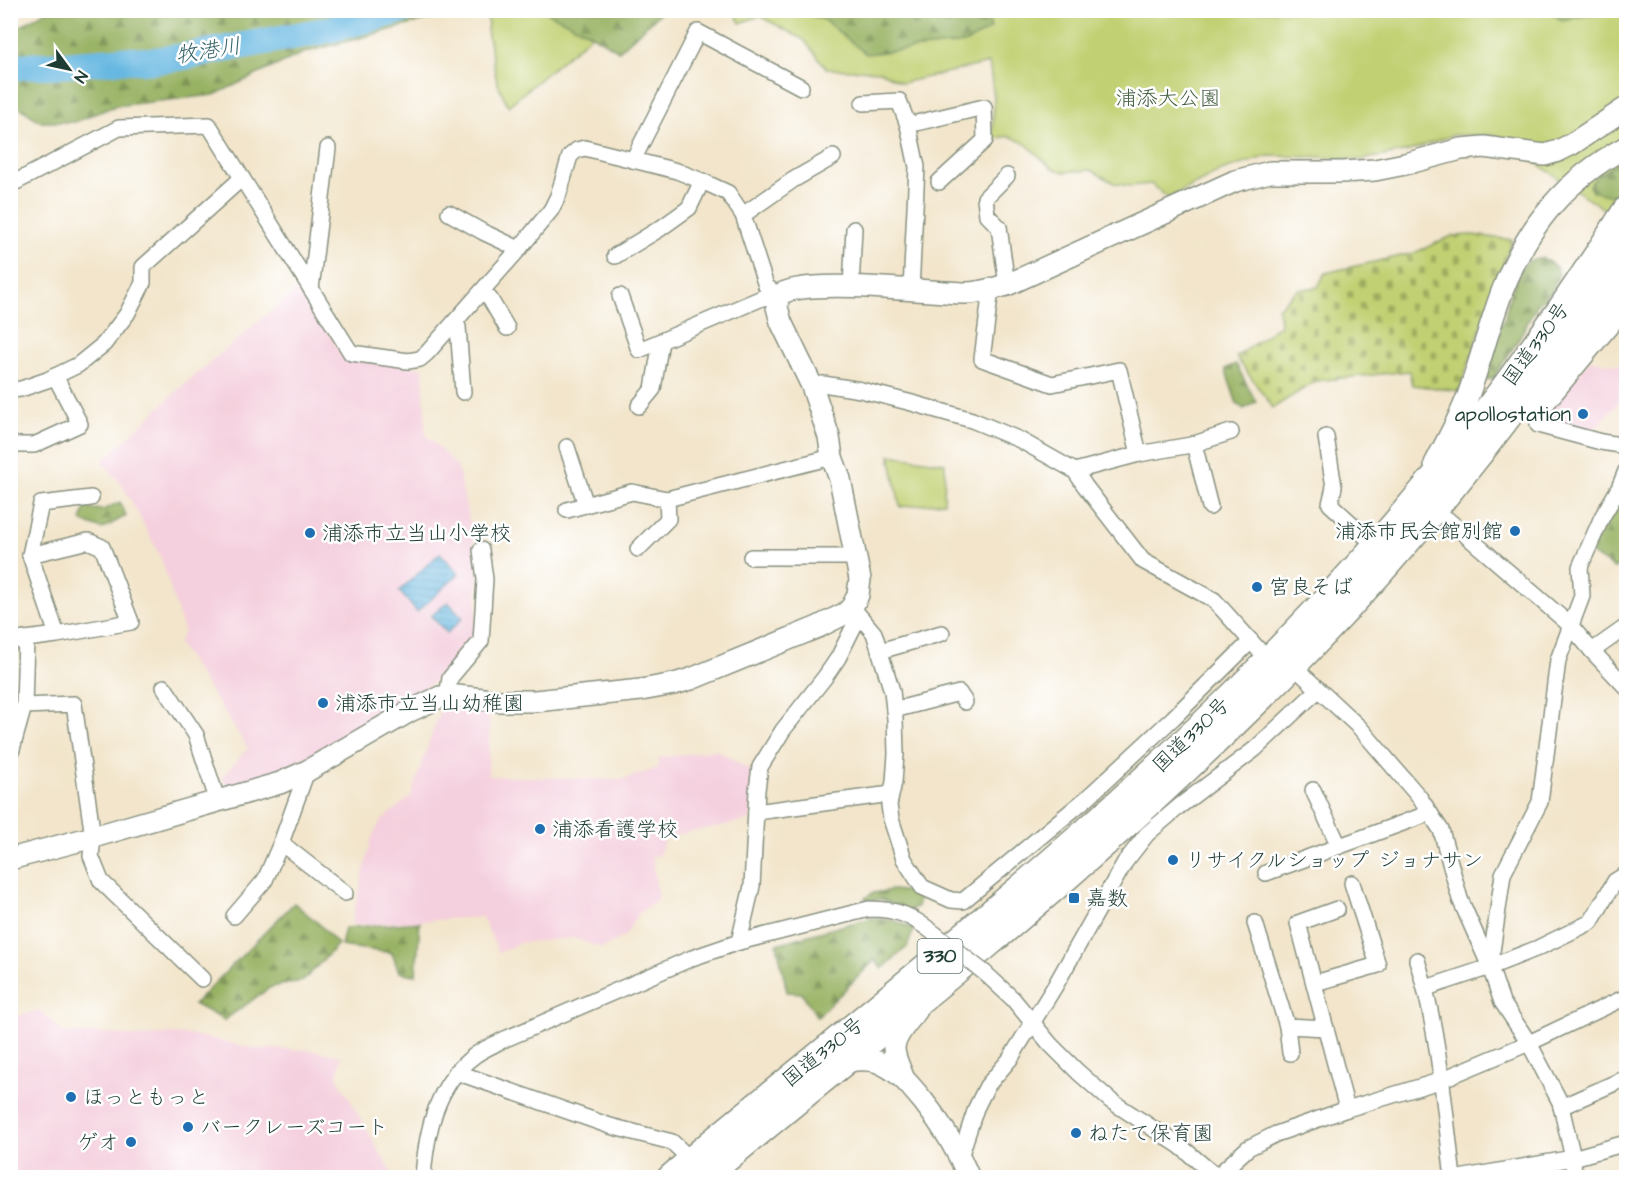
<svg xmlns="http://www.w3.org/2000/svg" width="1637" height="1188" viewBox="0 0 1637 1188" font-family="'Architects Daughter','Klee One',sans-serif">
<defs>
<pattern id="forest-firs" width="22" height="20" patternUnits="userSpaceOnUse" patternTransform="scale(1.5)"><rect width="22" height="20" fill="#98b264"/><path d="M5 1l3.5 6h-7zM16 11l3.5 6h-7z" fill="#7b9253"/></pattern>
<pattern id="cemetery-stones" width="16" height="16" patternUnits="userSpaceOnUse" patternTransform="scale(1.5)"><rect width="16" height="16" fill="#c1d072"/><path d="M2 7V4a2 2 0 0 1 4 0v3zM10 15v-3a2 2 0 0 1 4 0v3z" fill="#9caa5e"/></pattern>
<pattern id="water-rules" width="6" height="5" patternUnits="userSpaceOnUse" patternTransform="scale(1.5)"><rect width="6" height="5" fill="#66b7e1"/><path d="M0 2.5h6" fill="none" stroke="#5396b7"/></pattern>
</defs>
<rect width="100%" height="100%" fill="#fff"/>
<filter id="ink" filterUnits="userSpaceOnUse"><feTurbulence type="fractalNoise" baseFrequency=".0167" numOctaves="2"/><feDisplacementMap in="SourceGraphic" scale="12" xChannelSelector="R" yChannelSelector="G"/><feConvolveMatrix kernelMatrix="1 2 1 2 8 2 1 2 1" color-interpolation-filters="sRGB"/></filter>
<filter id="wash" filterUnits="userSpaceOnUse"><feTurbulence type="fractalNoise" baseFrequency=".008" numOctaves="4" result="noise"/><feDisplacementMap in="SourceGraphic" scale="24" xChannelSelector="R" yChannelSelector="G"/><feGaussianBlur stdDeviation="1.35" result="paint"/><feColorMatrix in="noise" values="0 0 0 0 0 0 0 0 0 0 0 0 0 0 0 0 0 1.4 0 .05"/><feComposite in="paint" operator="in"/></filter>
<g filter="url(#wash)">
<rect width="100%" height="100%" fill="#f2e5cb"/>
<g fill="#f4cfdd">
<path d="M298,288L346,359L423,368L426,435L457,466L479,563L475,642L455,668L413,696L304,759L278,771L226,787L222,777L248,748L178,643L184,632L161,558L135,508L122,485L102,462L180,388Z"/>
<path d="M1590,360L1624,366L1617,405L1588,436L1542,418Z"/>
<path d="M457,704L490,707L488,776L621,780L658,768V758L716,750L752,771L751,820L666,837L659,855L652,856L658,898L638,914L625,936L602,948L573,938L518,943L499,953L482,917L351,925L372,837L381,821L411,796L441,706Z"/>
<path d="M40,1010L62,1032L68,1034L107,1033L139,1037L170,1034L193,1035L258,1049L310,1050L341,1056L337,1077L394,1177H11V1018Z"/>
</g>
<g fill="#c1d072" stroke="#708653" stroke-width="1.5">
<path d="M489,11H620L508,106L497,82L487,31Z"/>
<path d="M734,11H1626V177L1605,210L1495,135H1453L1409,151L1361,160L1315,157L1268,156L1221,171L1168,198L1151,184L1130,186L1114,183L1091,170L1064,172L1052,168L1026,144L1010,136L992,139L994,97L989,63L902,83L880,71L827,69L804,40L760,16L740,23Z"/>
<path d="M890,455L945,463L944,502L900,507Z"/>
</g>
<g fill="url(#forest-firs)" stroke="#5c784c" stroke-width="1.5">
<path d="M443,11L446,15L303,53L214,95L115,106L75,122H41L13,103H11V32L46,11Z"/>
<path d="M547,11V10L662,11L619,51L587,32L548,13Z"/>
<path d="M799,11H986L991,28L966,43L866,54L824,20Z"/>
<path d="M1551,11H1603L1598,14L1561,20Z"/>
<path d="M1626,158C1626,173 1626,187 1612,196L1592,191L1589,185L1599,174Z"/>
<path d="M1543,258L1557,268L1559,274L1551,292L1537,305L1518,340L1494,377L1488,380L1485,375L1490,348L1505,317L1509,297L1523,266L1529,261Z"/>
<path d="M1236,364L1256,402L1244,409L1237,404L1225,369Z"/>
<path d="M1626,489V561L1614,568L1592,554L1597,537Z"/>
<path d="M120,502L126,516L102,529L81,521L85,508L103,510Z"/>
<path d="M892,890L915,892L919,899L917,907L908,911L882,899L866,901L865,898L873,893Z"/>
<path d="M294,903L318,923L338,944L303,981L271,987L224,1020L194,1004Z"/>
<path d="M870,918L896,921L914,929L907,947L882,969L875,960L817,1017L802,993L787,992L777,944Z"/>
<path d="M420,922L416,975L399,972L392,953L341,946L345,928Z"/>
</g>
<path fill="url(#cemetery-stones)" stroke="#708653" stroke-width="1.5" d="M1472,235L1512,240L1459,391L1412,385L1409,371L1316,381L1273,408L1236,357L1280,325L1278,308L1297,290L1318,287L1325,273L1414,253L1452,236Z"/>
<g fill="url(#water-rules)" stroke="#427a8a" stroke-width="1.5">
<path d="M440,553L459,574L417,612L399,591Z"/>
<path d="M448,602L463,618L447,633L431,616Z"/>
</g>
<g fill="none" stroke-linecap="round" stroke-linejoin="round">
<path stroke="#66b7e1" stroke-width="27" d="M10,68L24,66L58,65L121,60L151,61L182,57L322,31L403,10"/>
</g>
</g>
<g filter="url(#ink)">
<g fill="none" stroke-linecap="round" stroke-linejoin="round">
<g stroke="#889180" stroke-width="18">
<g id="street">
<path d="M863,103L899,101L908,125"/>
<path d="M633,160L698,32L801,87"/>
<path d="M1007,176L985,198L987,215L999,227L1007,285"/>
<path d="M10,185L119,128L209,125L351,353L408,361L420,359L427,353L519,249L551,210L558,196L570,156L577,150L585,148L677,171L702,181L728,193L743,215L766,286L778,296"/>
<path d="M449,213L483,232L519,249"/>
<path d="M743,215L793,180L833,157"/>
<path d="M615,256L661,228L689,208L702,181"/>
<path d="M851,287L854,229"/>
<path d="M311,289L328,148"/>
<path d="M991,289L982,359L1052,384L1119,370L1139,454L1075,471"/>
<path d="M911,290L917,167L908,125L984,107L985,140L939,182"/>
<path d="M482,291L490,299L507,328"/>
<path d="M620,296L639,350L661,341"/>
<path d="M455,322L458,327L463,392"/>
<path d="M812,386L823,384L861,390L912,403L972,420L1020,440L1075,471L1085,486L1143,561L1214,600L1258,649"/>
<path d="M10,390L21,389L47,380L78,365L104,344L127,314L143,283V267L242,178"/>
<path d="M639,406L653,389L661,341L762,298L778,296"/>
<path d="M1538,425L1601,442L1626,446"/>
<path d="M1326,437L1334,487L1330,504L1376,546"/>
<path d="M1194,444L1210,507"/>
<path d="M10,445H34L80,424L55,376"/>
<path d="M567,447L586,505"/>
<path d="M1139,454L1191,445L1231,432"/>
<path d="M567,510L632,492L667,499"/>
<path d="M1447,519L1570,625L1592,651L1626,687"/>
<path d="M638,549L668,519L667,499L832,457"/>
<path d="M30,555L41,504L91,498"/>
<path d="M751,557H856"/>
<path d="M852,607L874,633L892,691L895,719L896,754L894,782L889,805L891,819L904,859L922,887L951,900L963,901L1087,798L1173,718L1251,641"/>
<path d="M26,639L24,706L74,704L93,837L91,856L101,881L202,979"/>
<path d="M10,641L57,635L131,622L102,547L88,541L30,555L57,635"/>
<path d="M880,651L942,633"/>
<path d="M1592,651L1626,627"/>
<path d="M1303,675L1360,728L1420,798L1441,830L1460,899L1490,967L1502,1002L1529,1043L1560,1102L1573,1158L1574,1178"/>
<path d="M164,687L196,735L218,802"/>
<path d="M447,696L450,678L481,641L485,579L481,550"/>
<path d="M894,710L959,693L965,702"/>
<path d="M10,756L24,706"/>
<path d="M1313,790L1339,846"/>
<path d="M756,812L891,794"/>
<path d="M281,843L345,893"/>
<path d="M1266,873L1430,813"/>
<path d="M1337,909L1298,923L1347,1109"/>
<path d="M234,916L265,880L281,843L307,771"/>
<path d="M1255,923L1287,1026L1326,1028"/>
<path d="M739,942L752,886L757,790L760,767L783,730L825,677L838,658L855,624L852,607"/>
<path d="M1417,960C1439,1030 1444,1105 1453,1178"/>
<path d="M1490,966L1503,874L1540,802L1558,660L1582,596L1580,567L1602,517L1619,488L1626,471"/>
<path d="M985,973L1013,999L1050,1044L1078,1072L1111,1101L1180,1146L1218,1178"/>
<path d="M1315,983L1378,965L1352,883"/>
<path d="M1426,988L1490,967L1538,948L1591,922L1615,881L1626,874"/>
<path d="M1287,1026L1290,1053"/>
<path d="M456,1072L610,1126L672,1142L689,1158"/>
<path d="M1561,1107L1626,1078"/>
<path d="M960,1157L976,1108L987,1086L1010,1059L1055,986L1125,862L1147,834L1181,805L1255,749L1318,690"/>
<path d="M423,1178C426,1133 436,1084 474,1056C483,1049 494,1045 503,1040L692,958L739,942L869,909C899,909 912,916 935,934"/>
<path d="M1215,1178L1248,1148L1276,1134L1347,1109L1436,1082L1529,1043L1626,997"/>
<path d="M1459,1178L1573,1158L1626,1143"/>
</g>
</g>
<g stroke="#889180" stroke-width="24">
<g id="secondary">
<path d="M1435,464C1447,440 1460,418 1469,393C1481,359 1490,323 1503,289C1528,225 1566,179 1626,147"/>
<path d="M10,859L93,837L280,783L307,771L410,711L440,697L457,696L500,701H535L641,690L674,684L691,679L818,627L846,613L852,607L858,595L860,579L840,479L832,457L829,437L812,386L781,322L777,307L778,296C801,276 930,293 966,293C980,293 994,288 1007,285L1235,181L1270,172H1342L1375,170L1405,164L1461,149L1484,147L1545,155L1558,151L1572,144L1626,108"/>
<path d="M846,1061C857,1060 867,1058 878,1062C898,1070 910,1085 923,1101C943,1126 957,1148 969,1178"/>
<path d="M903,1077C900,1068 894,1058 894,1048C895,1034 909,1021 917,1010"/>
</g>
</g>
<g stroke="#889180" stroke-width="30">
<g id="highway">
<path d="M1538,405L1611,317L1626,288"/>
<path d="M671,1178L713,1142C922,971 1135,804 1320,607C1435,486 1537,352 1626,211"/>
<path d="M703,1178C796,1100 891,1024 984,947C1096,854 1204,755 1306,652C1425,529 1532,392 1626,249"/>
</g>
</g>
<use href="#street" stroke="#fff" stroke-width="15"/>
<use href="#secondary" stroke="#fff" stroke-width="21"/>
<use href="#highway" stroke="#fff" stroke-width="27"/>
<g stroke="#889180" stroke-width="18" stroke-linecap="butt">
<path id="street-bridge" d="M935,934L985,973"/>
</g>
<use href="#street-bridge" stroke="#fff" stroke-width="15"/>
</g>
</g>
<g fill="#1f6fb2" stroke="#fff" stroke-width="2">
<circle cx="1583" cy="414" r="6"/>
<circle cx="1515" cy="531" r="6"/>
<circle cx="310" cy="533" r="6"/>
<circle cx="1257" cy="587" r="6"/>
<circle cx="323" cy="703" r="6"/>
<circle cx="540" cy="829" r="6"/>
<circle cx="1173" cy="860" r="6"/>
<rect x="1068" y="892" width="12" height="12" rx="3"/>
<circle cx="71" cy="1097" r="6"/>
<circle cx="188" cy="1127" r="6"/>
<circle cx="1076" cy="1133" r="6"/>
<circle cx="131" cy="1142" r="6"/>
</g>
<g text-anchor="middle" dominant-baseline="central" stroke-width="5" stroke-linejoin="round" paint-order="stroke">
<rect fill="#fff" stroke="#627771" stroke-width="1.5" x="917.5" y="939" width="45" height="34" rx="4.5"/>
<g font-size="20" font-weight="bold" fill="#1f3d34">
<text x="940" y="956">330</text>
</g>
<g font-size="21" fill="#486244" stroke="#fff">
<text x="1168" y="98">浦添大公園</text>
</g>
<g font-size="21" fill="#1f3d34" stroke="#fff">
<text transform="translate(1536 344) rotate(-54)">国道330号</text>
<text transform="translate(1191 735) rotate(-44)">国道330号</text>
<text transform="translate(823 1052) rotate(-39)">国道330号</text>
</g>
<g font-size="21" fill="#1f3d34" stroke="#fff" text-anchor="start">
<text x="1571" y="414" text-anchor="end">apollostation</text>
<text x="1503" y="531" text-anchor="end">浦添市民会館別館</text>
<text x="322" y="533">浦添市立当山小学校</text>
<text x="1269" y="587">宮良そば</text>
<text x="335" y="703">浦添市立当山幼稚園</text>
<text x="552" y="829">浦添看護学校</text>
<text x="1185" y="860">リサイクルショップ ジョナサン</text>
<text x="1086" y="898">嘉数</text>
<text x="83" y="1097">ほっともっと</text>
<text x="200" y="1127">バークレーズコート</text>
<text x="1088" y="1133">ねたて保育園</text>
<text x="119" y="1142" text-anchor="end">ゲオ</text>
</g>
<g font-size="22" font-style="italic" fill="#346268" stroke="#fff">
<text transform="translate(208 51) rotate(-9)">牧港川</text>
</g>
</g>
<rect width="1637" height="1188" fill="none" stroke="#fff" stroke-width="36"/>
<g transform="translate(69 69) rotate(123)" stroke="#ffffff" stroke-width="4.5" paint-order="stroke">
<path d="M0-4.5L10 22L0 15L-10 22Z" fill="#1f3d34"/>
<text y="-9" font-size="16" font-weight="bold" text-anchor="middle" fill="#1f3d34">N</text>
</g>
</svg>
